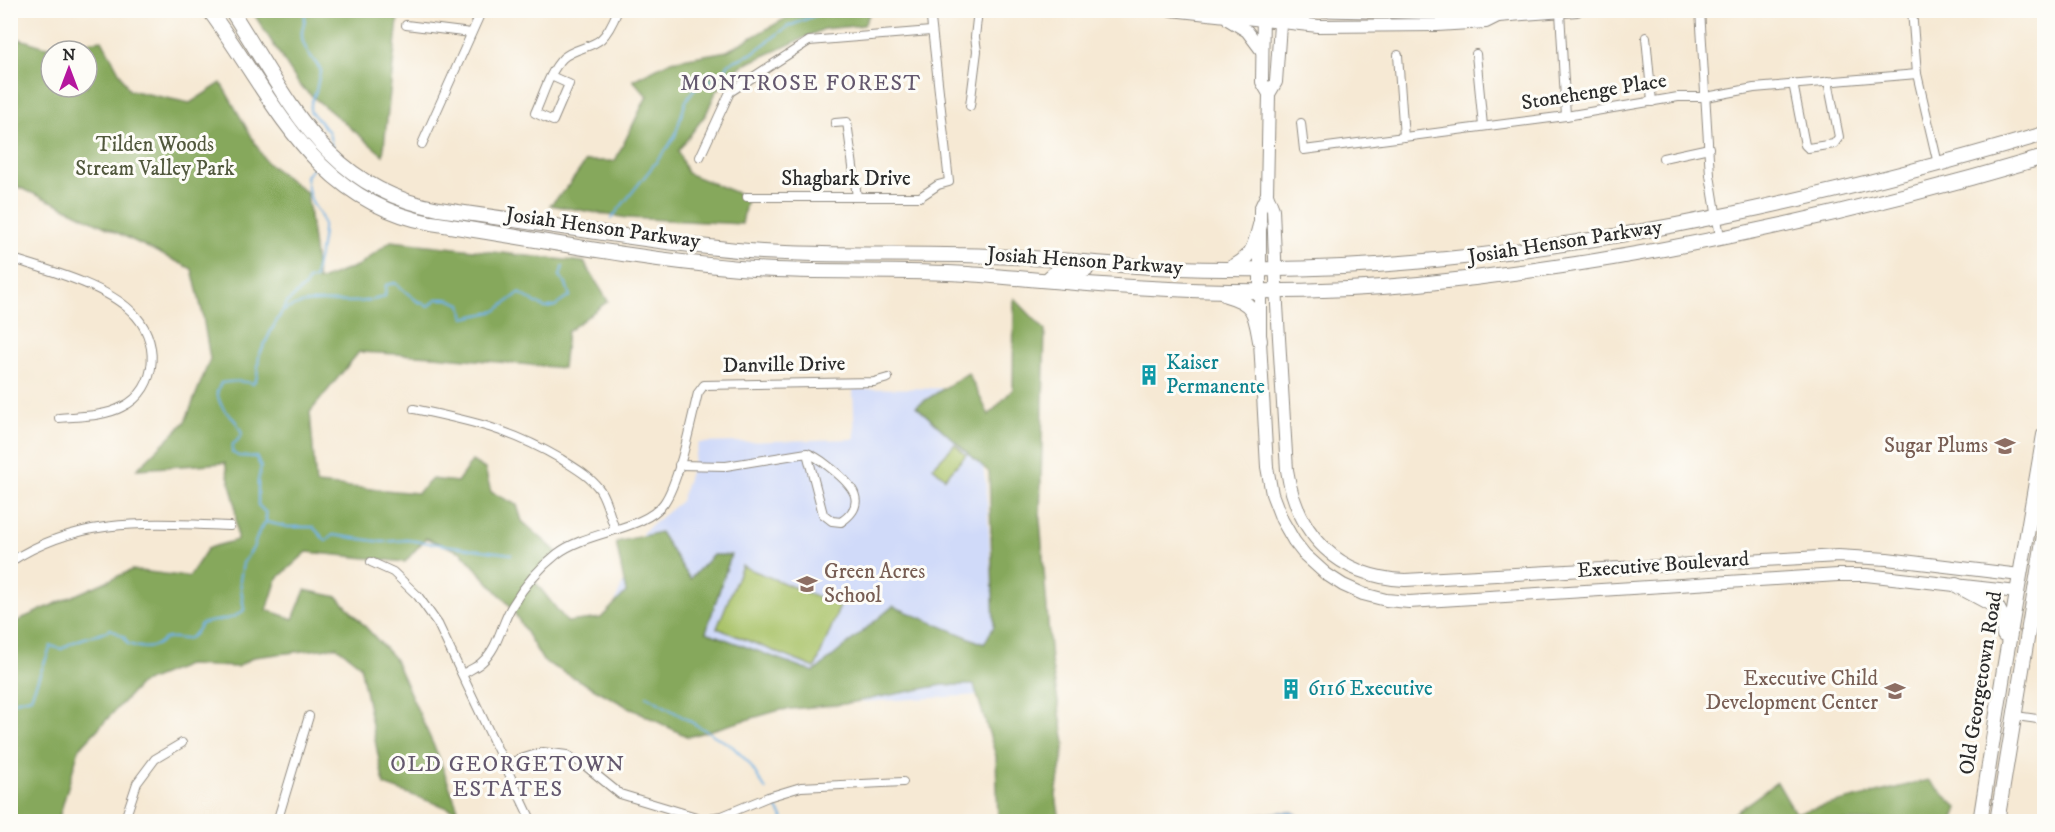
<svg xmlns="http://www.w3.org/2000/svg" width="2055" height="832" viewBox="0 0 2055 832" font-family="'IM FELL DW Pica',serif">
<rect width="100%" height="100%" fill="#fdfcf7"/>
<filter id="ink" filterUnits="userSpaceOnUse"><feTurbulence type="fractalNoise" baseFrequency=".0167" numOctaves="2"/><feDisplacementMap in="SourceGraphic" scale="12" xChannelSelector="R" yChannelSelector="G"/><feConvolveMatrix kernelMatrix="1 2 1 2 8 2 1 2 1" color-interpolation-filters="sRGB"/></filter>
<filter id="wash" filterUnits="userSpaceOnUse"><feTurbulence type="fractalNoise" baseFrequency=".008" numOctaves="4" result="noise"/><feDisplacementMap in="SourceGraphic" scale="24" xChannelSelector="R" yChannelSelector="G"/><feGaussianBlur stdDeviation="1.35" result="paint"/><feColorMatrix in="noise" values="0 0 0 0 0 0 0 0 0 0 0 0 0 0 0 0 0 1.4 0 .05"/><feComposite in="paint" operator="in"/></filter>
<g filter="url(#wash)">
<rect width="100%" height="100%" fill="#f6e9d4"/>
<path fill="#d0daf9" d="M967,388L986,483L998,694L677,713L602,635L643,532L681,501L699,443L855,439L853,389Z"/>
<g fill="#a9c268" stroke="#6a764a" stroke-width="1.5">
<path d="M955,444L966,455L945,478L933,467Z"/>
<path d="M742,566L840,606L815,668L717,628Z"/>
</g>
<g fill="#86a85c" stroke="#586a44" stroke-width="1.5" fill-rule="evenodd">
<path d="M252,11H399L383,155L300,86Z"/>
<path d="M799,11H871L864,25L824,29L741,66L716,92L706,114L678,151L687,173L747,197L742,224L627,218L550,205L566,189L586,161H615L647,96L633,80L671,61L727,51Z"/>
<path d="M10,36L46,47L102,40L129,90L190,103L221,83L266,162L307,193L318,281L359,265L391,241L584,262L608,301L567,332L563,368L434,356L359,352L310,412L316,484L418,493L432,479L457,482L472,461L485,469L491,492L517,505L522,521L558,553L532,578L567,622L601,618L626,592L616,542L660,532L690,579L713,555H731L706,632L814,672L893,606L984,644L994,626L989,472L916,406L968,373L989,415L1013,389L1014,298L1045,330L1040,519L1051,661L1065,743L1056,795L1060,821H998L996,756L974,685H942L844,704L780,710L688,737L628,707L543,661L511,607L461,552L426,538L405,562L307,552L277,579L267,610L293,619L305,590L338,597L394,658L438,755L459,812L384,785L360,665L337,647L254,657L237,667L187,665L140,684L79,749L58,821H11V626L23,618L132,570L189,577L208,548L237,540L235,503L225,463L137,469L185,422L210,359L202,311L192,269L60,205L11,184ZM51,51H87V87H51Z"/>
<path d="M1928,780L1958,808L1953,821H1724L1777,782L1795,813Z"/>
</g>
<path fill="#70b2e5" stroke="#4e6e88" stroke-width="1.5" d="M1280,812H1293L1299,816L1298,821H1251L1252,816Z"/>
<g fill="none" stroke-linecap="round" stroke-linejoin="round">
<g stroke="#70b2e5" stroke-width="2">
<path d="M304,10C308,20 301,26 302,35C302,48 314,60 321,70C318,77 318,84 316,91C313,99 310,103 310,111L329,132L332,147"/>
<path d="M611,219L668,147L675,136L686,101L694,89L723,74L729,63L751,54L787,27L828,10"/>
<path d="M284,311C313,292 353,310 385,296L386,285L395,283L417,301L429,306L437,299H448L461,304L464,318L496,311L519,293L545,308L555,306L570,296L566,284L560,276L563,266"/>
<path d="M266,522L288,527H313L326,541L333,535L382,542L407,540L511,554"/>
<path d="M647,696L732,746L749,763L766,790"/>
<path d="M10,702L31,697L51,646L62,649C73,639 96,636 111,629L124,637L128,644C138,647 147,650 156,645C159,644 161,641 164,639C181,633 187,650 201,624C217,619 231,622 244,610L240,580L243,563L253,548L260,529L266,522V513L258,505V481L261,467L256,457L238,456L232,452L233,444L237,441L242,434C235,412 222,418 217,392L221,383C232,381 243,380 253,384L257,377L259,356L271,331L287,303L306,285L308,280L315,278C316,260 324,244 323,225C323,216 317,211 313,204C309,195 307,185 306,176L316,165"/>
<path d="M773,802L785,822"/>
</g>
</g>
</g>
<g filter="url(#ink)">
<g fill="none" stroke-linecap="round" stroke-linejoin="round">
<g stroke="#908a80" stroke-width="10">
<g id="street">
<path d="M1700,10L1710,175L1720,237"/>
<path d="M1912,10L1917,74L1938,164"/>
<path d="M1560,12L1566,116"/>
<path d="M406,25L471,33"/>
<path d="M1646,37L1652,102"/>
<path d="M1476,54L1483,126"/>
<path d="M1398,55L1404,137"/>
<path d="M551,76L569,84L553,121L535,113C543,96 549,72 563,58C574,48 591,48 601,39C609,32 614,20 618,10"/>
<path d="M1793,83L1805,145L1808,148L1834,144L1839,137L1828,81"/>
<path d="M970,106L977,51L975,37L978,10"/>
<path d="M835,123L847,122L857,197"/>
<path d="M1301,123L1304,150L1566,116L1678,97H1706L1754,88L1917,74"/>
<path d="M422,144L482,10"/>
<path d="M700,157L730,92L809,41L931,31"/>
<path d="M1663,158L1709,148"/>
<path d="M747,197H920L938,185L949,182L930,10"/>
<path d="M10,258C47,270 103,284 131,311C160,337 160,389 122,407C103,417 80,416 59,418"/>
<path d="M414,409C471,421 510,429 561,459C575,468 590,476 600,490C607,501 610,517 615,529"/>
<path d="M679,465L726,466L807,453C818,457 823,462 832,469C852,485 869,503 841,522L832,521L823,514L807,453"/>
<path d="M10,562C81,516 150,523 230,526"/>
<path d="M371,562L393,572L418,596L438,624L532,822"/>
<path d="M463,674C469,670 477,667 482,662C499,647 501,624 512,606C524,586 539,568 557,554C586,531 644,531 664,503C679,482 691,421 698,393L704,385L874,382L888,378"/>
<path d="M2016,716L2044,720"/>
<path d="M505,764L543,752L567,755L583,764L620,794L703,819L722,816L768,797L801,787L903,782"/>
<path d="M124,822L137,783L155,759L182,743"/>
<path d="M277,822L309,716"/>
</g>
</g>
<g stroke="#908a80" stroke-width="14">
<g id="secondary">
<path d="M1171,10L1318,26L1437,25L1486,22L1498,16"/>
<path d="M1263,10L1262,82L1269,94"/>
<path d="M1281,10L1276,82L1269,94L1267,194L1273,209L1277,305L1287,470C1297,535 1338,577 1405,580L1838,556L1887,559L2020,575"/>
<path d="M1303,10L1437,13L1483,10"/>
<path d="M1492,13L1498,16L1577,10"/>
<path d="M1229,20L1247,31L1262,51"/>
<path d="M1267,194L1260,209V341L1267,467L1272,494L1282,520L1294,541L1305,555L1326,574L1343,585L1363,594L1386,600L1409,602L1838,575H1866L2017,592"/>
</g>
</g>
<g stroke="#908a80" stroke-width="16">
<g id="primary">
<path d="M209,10C274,98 311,200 431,223C533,239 636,259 739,268C815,274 892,269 968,274C1023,278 1077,284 1132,287C1227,293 1324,293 1419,284C1631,263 1841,217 2044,157"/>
<path d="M231,10C289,99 324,189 439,209C498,218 557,226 617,235C665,242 714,249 762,252C846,257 931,252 1015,257C1061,259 1107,265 1153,267C1240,271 1327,270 1414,262C1628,243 1838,195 2044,134"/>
<path d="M1229,269C1252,258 1254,249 1260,225"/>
<path d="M1047,280L1057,271L1086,270"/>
<path d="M1226,295C1255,303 1255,313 1260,341"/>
<path d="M1956,585L1997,607L2003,618L2004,635"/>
<path d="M1980,822L2004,669L2044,435"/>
<path d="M1997,822L2044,535"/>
</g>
</g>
<use href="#street" stroke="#fff" stroke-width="8"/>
<use href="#secondary" stroke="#fff" stroke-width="12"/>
<use href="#primary" stroke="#fff" stroke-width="14"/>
</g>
</g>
<defs>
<g id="building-bare" transform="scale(1.62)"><path d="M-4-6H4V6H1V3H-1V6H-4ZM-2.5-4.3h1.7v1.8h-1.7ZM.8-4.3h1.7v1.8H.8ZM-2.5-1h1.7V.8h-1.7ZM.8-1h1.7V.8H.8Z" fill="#0f9aa8" stroke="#fdfcf7" stroke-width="2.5" paint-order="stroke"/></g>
<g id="school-bare" transform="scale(1.62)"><path d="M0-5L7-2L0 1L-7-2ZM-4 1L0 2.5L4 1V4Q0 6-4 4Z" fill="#8d6e63" stroke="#fdfcf7" stroke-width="2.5" paint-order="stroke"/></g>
</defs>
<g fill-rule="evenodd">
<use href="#building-bare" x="1149" y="375"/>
<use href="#school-bare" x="2005" y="446"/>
<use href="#school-bare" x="807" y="584"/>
<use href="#building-bare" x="1291" y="689"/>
<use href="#school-bare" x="1895" y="691"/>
</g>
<g text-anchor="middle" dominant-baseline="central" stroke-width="6" stroke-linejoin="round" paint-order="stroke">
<g font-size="21" fill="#2b2b2b" stroke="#fdfcf7">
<text transform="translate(1594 92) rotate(-9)">Stonehenge Place</text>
<text x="846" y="179">Shagbark Drive</text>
<text transform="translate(603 228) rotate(8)">Josiah Henson Parkway</text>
<text transform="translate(1565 242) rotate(-9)">Josiah Henson Parkway</text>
<text transform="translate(1085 261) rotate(4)">Josiah Henson Parkway</text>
<text transform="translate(784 365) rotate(-1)">Danville Drive</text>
<text transform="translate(1663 565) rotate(-4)">Executive Boulevard</text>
<text transform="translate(1981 683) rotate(-81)">Old Georgetown Road</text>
</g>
<g font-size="21" fill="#51583d" stroke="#fdfcf7">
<text x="155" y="145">Tilden Woods<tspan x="155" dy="24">Stream Valley Park</tspan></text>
</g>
<g font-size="21" fill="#0d838f" stroke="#fdfcf7" text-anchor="start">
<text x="1166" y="363">Kaiser<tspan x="1166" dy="24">Permanente</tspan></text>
<text x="1308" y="689">6116 Executive</text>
</g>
<g font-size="21" fill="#785e54" stroke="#fdfcf7" text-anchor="end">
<text x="1988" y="446">Sugar Plums</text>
<text x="824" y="572" text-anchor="start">Green Acres<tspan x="824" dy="24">School</tspan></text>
<text x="1878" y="679">Executive Child<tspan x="1878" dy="24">Development Center</tspan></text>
</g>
<g font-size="22" letter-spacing="1.5" fill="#64586e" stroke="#fdfcf7">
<text x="801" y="83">MONTROSE FOREST</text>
<text x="508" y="764">OLD GEORGETOWN<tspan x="508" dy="25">ESTATES</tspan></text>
</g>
</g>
<rect width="2055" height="832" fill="none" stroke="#fdfcf7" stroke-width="36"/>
<g transform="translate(69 69)"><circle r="28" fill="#fdfcf7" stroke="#a9a8a5" stroke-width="1.5"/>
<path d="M0-4.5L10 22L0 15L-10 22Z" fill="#b5179e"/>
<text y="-9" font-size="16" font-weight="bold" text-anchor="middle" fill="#2b2b2b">N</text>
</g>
</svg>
